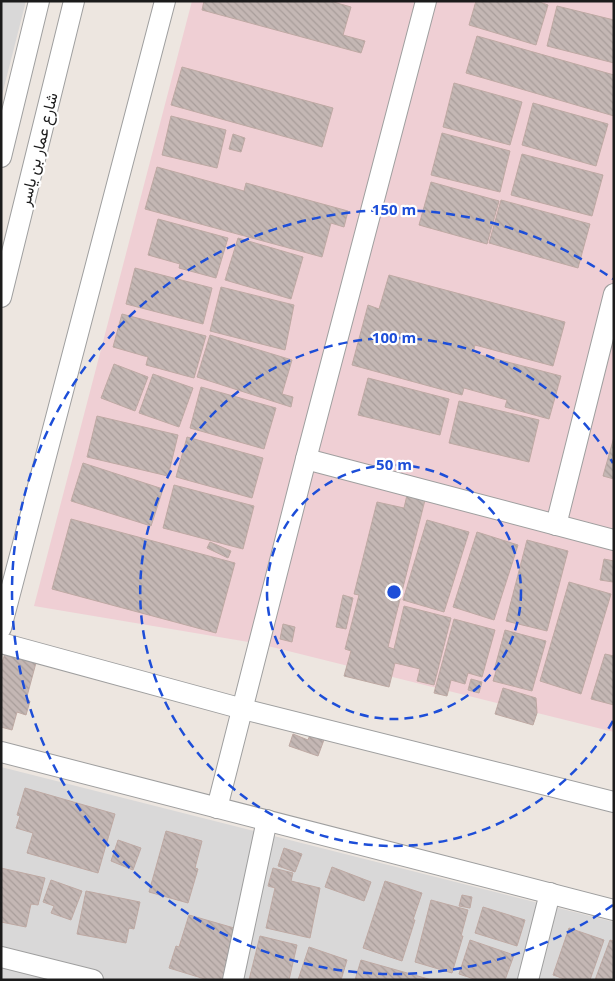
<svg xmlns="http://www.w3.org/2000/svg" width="615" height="981" viewBox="0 0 615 981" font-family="'Open Sans',Vazirmatn,sans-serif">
<defs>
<pattern id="building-back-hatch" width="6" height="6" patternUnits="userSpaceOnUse" patternTransform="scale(1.25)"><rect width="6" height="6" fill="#c4b7b4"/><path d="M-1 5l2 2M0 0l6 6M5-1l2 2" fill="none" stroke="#a89d9a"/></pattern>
</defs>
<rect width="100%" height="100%" fill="#ede6e0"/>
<g fill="#d9d8d8">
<path d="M1,1H26L1,99Z"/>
<path d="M1,767L614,922V980H1Z"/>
</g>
<path fill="#efcfd4" d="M192,1H614V732L260,644L34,606Z"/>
<g fill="url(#building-back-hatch)" stroke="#bea9a3">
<path d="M204,1H330L351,7L343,35L365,41L361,53L202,10Z"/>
<path d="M476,1H537L548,5L536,45L469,25Z"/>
<path d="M557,6L614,20V63L547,46Z"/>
<path d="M477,36L614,75V116L466,73Z"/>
<path d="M182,67L333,108L322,147L171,105Z"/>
<path d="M454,83L522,102L510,145L443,127Z"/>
<path d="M533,103L608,124L596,166L522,145Z"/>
<path d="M171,116L226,130L217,168L162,155Z"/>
<path d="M442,133L510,151L500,192L431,175Z"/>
<path d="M233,134L245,138L241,152L229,149Z"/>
<path d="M522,154L603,175L592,216L511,195Z"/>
<path d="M157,167L244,191L246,183L348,211L344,227L331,223L322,257L145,209Z"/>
<path d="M431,182L499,201L487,244L419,225Z"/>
<path d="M501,200L590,224L578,268L489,243Z"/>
<path d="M158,219L228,238L216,278L179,268L180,264L148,255Z"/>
<path d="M238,238L303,257L291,299L225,280Z"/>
<path d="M135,268L212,288L203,324L126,304Z"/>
<path d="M389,275L565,322L553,366L475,345L473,353L561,376L549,419L505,407L507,400L464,388L462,395L352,365L368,305L379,309Z"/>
<path d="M221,287L294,305L285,350L210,331Z"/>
<path d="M122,314L206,336L194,378L146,365L148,357L113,347Z"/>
<path d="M210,335L292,360L282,394L293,397L291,407L197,377Z"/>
<path d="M114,364L148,377L135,411L101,398Z"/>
<path d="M153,374L193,388L179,427L139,413Z"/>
<path d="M368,378L449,399L440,435L358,415Z"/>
<path d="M201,387L276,408L264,449L190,428Z"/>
<path d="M459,401L539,420L529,462L449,443Z"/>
<path d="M97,416L178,435L168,476L87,457Z"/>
<path d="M187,437L263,458L252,498L176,477Z"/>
<path d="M614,437V479L603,476Z"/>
<path d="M83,463L163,489L151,526L71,501Z"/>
<path d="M174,485L254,506L243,549L163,528Z"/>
<path d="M407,495L425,500L388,647L394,649L404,606L451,618L434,685L417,681L420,669L395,663L389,687L344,676L351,651L345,649L359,595L354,594L377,502L404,508Z"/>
<path d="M71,519L235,563L216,633L52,589Z"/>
<path d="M427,520L469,532L444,612L403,600Z"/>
<path d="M477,532L518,545L494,620L453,607Z"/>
<path d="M527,540L568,551L547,631L506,621Z"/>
<path d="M210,542L231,551L228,558L207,548Z"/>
<path d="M604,559L614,561L613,582L600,580Z"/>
<path d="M569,582L611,594L581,694L540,681Z"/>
<path d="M343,595L353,598L346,629L336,627Z"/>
<path d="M454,619L495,630L482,677L468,673L465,684L451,680L447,696L434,693Z"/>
<path d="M283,624L295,627L292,642L280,639Z"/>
<path d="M505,630L546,641L532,691L493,681L497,668L495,667Z"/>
<path d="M6,650L37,659L26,700L30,701L26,715L17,712L12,730L1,727V666Z"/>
<path d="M605,654L614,656V705L591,699Z"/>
<path d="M471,679L482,682L479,693L468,690Z"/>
<path d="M503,688L536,698L537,713L533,725L495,714Z"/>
<path d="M311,732L325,737L318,756L289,746L293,734L308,740Z"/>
<path d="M25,788L115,814L98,873L27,853L33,833L16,828L20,816L17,815Z"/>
<path d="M166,831L202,841L195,868L198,869L188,903L149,892Z"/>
<path d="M118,840L141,848L133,870L111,861Z"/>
<path d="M284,848L302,854L295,872L278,866Z"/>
<path d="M332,867L371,882L364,901L325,887Z"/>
<path d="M1,868L45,878L38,905L31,904L26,927L1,922Z"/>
<path d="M273,868L293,873L291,881L320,888L310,938L266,928L275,888L268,886Z"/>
<path d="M51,880L82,891L71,920L51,913L54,906L43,902Z"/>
<path d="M385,881L422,893L413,920H415L402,961L363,948Z"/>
<path d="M86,891L140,902L134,929L129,928L126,943L77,934Z"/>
<path d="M462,895L472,897L470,908L459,906Z"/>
<path d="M431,900L468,910L461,936H463L452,973L415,962Z"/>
<path d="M483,907L525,920L517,946L475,933Z"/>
<path d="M189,915L241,930L226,980H208L169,968L176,946L179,947Z"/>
<path d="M569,928L604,940L590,980H567L553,975Z"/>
<path d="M260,936L297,945L289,980H249Z"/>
<path d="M470,940L514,955L505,980H477L459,974Z"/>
<path d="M610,940L614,941V980H595Z"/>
<path d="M309,947L347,960L341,980H298Z"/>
<path d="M361,960L432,980H355Z"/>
</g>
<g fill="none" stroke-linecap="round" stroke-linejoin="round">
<g stroke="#9f9f9f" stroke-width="22">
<g id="minor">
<path d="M1,157L39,1"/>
<path d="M1,297L74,1"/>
<path d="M306,459L614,540"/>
<path d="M556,525L614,294"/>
<path d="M1,628L165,1"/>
<path d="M1,643L243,709L614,802"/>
<path d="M1,752L614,910"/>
<path d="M217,808L306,459L426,1"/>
<path d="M1,957L93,980"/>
<path d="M233,980L267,820"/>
<path d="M528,980L550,893"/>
</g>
</g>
<use href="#minor" stroke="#fff" stroke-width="20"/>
</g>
<g fill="none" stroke="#1d4ed8" stroke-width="2.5" stroke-dasharray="9 6">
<circle cx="394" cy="592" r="127"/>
<path d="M613 721A254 254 0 1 1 613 463"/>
<path d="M613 905A382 382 0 1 1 613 279"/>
</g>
<g text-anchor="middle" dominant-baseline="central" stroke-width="4.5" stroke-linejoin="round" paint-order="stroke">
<g font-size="16" fill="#1b1b1b" stroke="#fff">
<text transform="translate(38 149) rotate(-76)">شارع عمار بن ياسر</text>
</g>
</g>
<circle cx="394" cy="592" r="8" fill="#1d4ed8" stroke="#fff" stroke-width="2.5"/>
<g font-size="15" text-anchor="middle" font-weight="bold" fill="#1d4ed8" stroke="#fff" stroke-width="4.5" stroke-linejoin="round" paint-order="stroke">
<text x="394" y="215">150 m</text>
<text x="394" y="343">100 m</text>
<text x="394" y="470">50 m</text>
</g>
<rect width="615" height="981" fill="none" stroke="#1b1b1b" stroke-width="5"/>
</svg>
